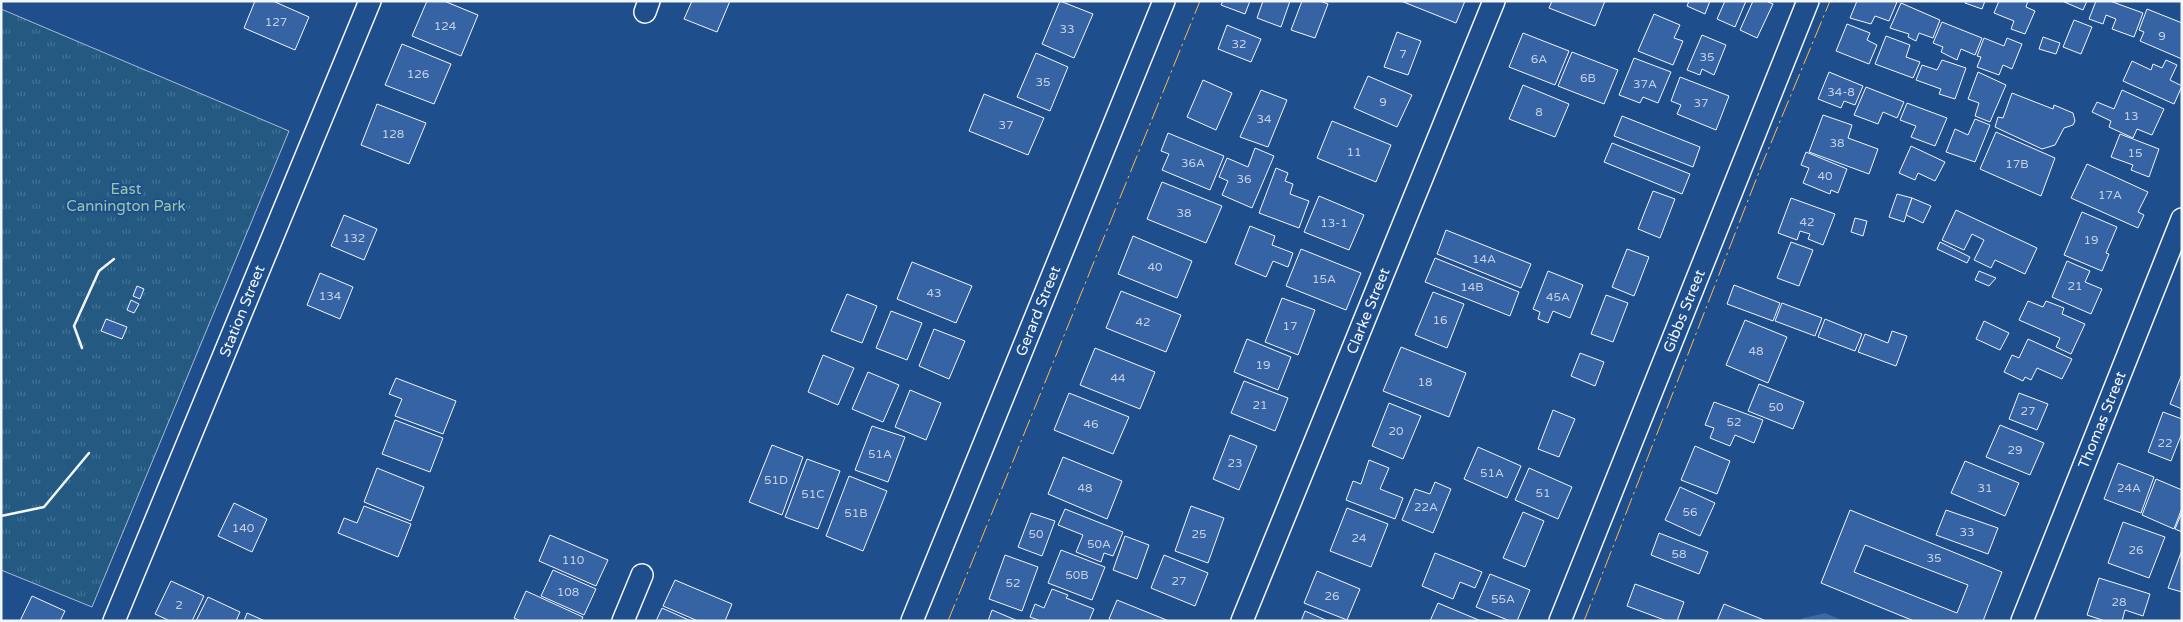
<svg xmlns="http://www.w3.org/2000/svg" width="2183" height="622" viewBox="0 0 2183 622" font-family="'Varela Round',sans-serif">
<defs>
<pattern id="park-tufts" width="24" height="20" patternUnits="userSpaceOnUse" patternTransform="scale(1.25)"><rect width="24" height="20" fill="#245a82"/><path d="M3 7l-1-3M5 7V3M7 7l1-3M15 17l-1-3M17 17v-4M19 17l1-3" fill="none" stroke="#447295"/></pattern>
</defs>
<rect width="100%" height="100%" fill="#1f4e8c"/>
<path fill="url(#park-tufts)" stroke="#a8bbd7" d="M1,9L289,131L92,607L1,570Z"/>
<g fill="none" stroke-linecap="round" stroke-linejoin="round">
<path stroke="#3b69a3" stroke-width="5.5" d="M1803,621L1825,616L1837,621"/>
</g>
<g fill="#3563a3" stroke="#f2f6ff" fill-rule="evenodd">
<path d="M255,1H273L309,17L295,50L244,28Z"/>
<path d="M427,1H444L478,15L461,56L412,36Z"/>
<path d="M692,1H730L717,32L684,19Z"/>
<path d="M1060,1L1093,14L1074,58L1042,44Z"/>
<path d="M1223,1H1250L1245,14L1221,5Z"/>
<path d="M1263,1H1290L1281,27L1257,18Z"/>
<path d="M1302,1H1320L1328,4L1315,38L1291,30Z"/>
<path d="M1401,1H1465L1456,23Z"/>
<path d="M1552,1H1605L1595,26L1549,8Z"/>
<path d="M1689,1H1710L1705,14L1687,6Z"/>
<path d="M1725,1H1746L1735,27L1717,19Z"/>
<path d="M1753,1H1766L1773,4L1757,38L1740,30Z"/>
<path d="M1857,1H1896L1897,2L1889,21L1875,16L1871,24L1850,18Z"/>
<path d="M1966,1H1985L1982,9L1965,3Z"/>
<path d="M1999,1H2028L2026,7L2035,11L2025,34L2011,29L2014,21L1994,13Z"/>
<path d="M2062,1H2087L2083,10Z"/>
<path d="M2096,1H2110L2143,13L2134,37L2112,29L2116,19L2106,15L2103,24L2089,19Z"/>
<path d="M1901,3L1940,20L1933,38L1919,33L1916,41L1908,37L1909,34L1890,28Z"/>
<path d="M2147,9L2182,23V59L2140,41L2144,32L2139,30Z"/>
<path d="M1654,14L1680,25L1674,38L1683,41L1673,65L1638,51Z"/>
<path d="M2074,20L2092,27L2081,54L2063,47Z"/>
<path d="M1942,22L1982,38L1975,55L1961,49L1957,60L1941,52L1943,47L1933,43Z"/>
<path d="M1847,24L1870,33L1867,40L1877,45L1869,64L1836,51Z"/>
<path d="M1227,25L1261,39L1251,62L1218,49Z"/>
<path d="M1397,32L1421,41L1408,75L1384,67Z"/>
<path d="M1523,33L1569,51L1555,85L1509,67Z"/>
<path d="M1702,35L1726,45L1714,75L1702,69L1700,75L1687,70Z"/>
<path d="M1886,36L1910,45L1906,57L1920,62L1913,78L1875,64Z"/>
<path d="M2043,37L2060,43L2056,54L2039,49Z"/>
<path d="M1984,38L2004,46L2007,38L2022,44L2012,69L2003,65L1999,75L1977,67L1981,57L1977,56Z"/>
<path d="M402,44L451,64L434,104L385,85Z"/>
<path d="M1572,52L1618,70L1604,104L1558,86Z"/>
<path d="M1036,53L1068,67L1050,111L1017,97Z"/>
<path d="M1634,58L1671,72L1658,103L1643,97L1640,103L1619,95Z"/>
<path d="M1942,60L1966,68L1955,99L1939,94L1941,89L1916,80L1922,65L1937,70Z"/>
<path d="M2166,60L2177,65L2170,80L2182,86L2174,104L2123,81L2132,61L2151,70L2153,64L2162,68Z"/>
<path d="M1829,72L1863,86L1855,105L1844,101L1841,108L1818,99Z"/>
<path d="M1978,72L2006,85L1990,122L1975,116L1979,103L1968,99Z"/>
<path d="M1368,76L1412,95L1397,127L1354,108Z"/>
<path d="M1680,77L1729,96L1716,130L1677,114L1681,105L1671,101Z"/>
<path d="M1203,80L1232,93L1216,130L1187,117Z"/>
<path d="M1523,85L1569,104L1555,137L1509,119Z"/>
<path d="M1866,87L1904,102L1897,118L1883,112L1878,124L1854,115Z"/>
<path d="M1261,90L1287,100L1268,147L1240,137Z"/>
<path d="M2122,90L2164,109L2152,135L2137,129L2133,138L2109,127L2111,121L2092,112L2097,102L2114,109Z"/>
<path d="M2012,93L2053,109L2054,105L2073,113L2075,121L2073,125L2064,128L2055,145L2042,149L1995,127L1998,117L2003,118Z"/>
<path d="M984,94L1044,118L1028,155L969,131Z"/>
<path d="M1907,103L1947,118L1935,146L1911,137L1916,126L1900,120Z"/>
<path d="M377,104L426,123L409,164L361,145Z"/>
<path d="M1823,115L1852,125L1848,138L1878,149L1869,174L1809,152Z"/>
<path d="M1622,116L1700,147L1693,167L1614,136Z"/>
<path d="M1975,119L1990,125L1975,162L1946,152L1955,129L1968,135Z"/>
<path d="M1332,121L1391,145L1376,182L1317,158Z"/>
<path d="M1996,132L2055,158L2041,196L1980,169Z"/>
<path d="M1168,133L1224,156L1210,190L1162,170L1169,154L1161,151Z"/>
<path d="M2120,134L2159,149L2149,177L2131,170L2133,165L2111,157Z"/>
<path d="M1612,143L1690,174L1682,194L1604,162Z"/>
<path d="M1911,146L1945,162L1935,181L1918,173L1915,180L1899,173Z"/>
<path d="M1255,148L1274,156L1252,208L1222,195L1228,181L1219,177L1227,158L1248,167Z"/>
<path d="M1806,152L1847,169L1838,193L1831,190L1830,194L1803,183L1809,168L1801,165Z"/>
<path d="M2087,164L2148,192L2138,212L2144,215L2138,228L2071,198Z"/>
<path d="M1276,168L1288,173L1285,181L1293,184L1290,194L1309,201L1299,228L1259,213Z"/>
<path d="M1162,182L1222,206L1206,243L1147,219Z"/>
<path d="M1653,191L1675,199L1660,238L1638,229Z"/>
<path d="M1897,194L1912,198L1904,222L1889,217Z"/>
<path d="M1319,196L1364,215L1349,250L1304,232Z"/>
<path d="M1791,198L1835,214L1823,245L1808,239L1810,234L1800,231L1797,240L1778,233Z"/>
<path d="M1912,198L1931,206L1923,223L1906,215Z"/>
<path d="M1956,210L2037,248L2025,274L1995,260L1991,268L1974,260L1984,240L1972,234L1964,250L1942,240Z"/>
<path d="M2082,212L2117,227L2106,253L2109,254L2102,271L2064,255Z"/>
<path d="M344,215L377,229L364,260L331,246Z"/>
<path d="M1855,218L1867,221L1863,236L1851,232Z"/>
<path d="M1250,226L1275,236L1272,245L1293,253L1288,267L1273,261L1266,277L1235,264Z"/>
<path d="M1446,230L1531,264L1521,288L1437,254Z"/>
<path d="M1133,236L1192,261L1177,298L1118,274Z"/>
<path d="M1791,242L1813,250L1799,286L1777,278Z"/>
<path d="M1940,242L1970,257L1967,263L1937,249Z"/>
<path d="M1301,249L1361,273L1346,310L1286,286Z"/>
<path d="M1627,249L1649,257L1634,296L1612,287Z"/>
<path d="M1435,258L1519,292L1510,316L1425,282Z"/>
<path d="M2067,261L2090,271L2085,282L2102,289L2091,314L2052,297Z"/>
<path d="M912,262L972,286L956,323L897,299Z"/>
<path d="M1548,271L1583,285L1570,318L1553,311L1548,323L1538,319L1540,312L1533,309Z"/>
<path d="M1979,271L1996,278L1989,286L1975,280Z"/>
<path d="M320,273L353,287L340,319L307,305Z"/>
<path d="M1734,285L1780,303L1773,321L1727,304Z"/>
<path d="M137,286L144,289L140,299L133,296Z"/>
<path d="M1121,291L1181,315L1166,352L1106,328Z"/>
<path d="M1433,292L1464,304L1447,348L1415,335Z"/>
<path d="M847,294L877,306L862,343L831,331Z"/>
<path d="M1606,295L1628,303L1613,342L1591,334Z"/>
<path d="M1282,298L1315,310L1298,355L1265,342Z"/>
<path d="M131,300L139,304L134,313L127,310Z"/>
<path d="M2028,301L2043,307L2046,301L2064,308L2062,314L2085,324L2071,354L2056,347L2060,338L2019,320Z"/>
<path d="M1782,303L1822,318L1815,336L1775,321Z"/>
<path d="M891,311L922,323L907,360L876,348Z"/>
<path d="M106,319L127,327L122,339L101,331Z"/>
<path d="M1825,319L1862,334L1855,351L1818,337Z"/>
<path d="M1745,320L1787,337L1768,383L1726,365Z"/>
<path d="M1984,321L2009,333L2000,350L1976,339Z"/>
<path d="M934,329L965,341L949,379L919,366Z"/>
<path d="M1892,331L1907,336L1896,366L1858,352L1865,334L1888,343Z"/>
<path d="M1247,339L1291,357L1278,390L1234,372Z"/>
<path d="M2028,339L2072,359L2062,379L2037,368L2031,380L2025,377L2023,381L2004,372L2012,355L2019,358Z"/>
<path d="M1401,347L1466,373L1449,417L1383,391Z"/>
<path d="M1095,348L1155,372L1140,409L1080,385Z"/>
<path d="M1580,353L1604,362L1595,386L1571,376Z"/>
<path d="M823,355L854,368L838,405L808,392Z"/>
<path d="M868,372L899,385L883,422L852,409Z"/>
<path d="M2182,374V409L2170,404Z"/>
<path d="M396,378L456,401L443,434L395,416L402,399L389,394Z"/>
<path d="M1244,381L1288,398L1275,431L1231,413Z"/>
<path d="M1759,384L1804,402L1793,429L1748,411Z"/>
<path d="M910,390L941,403L926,440L895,427Z"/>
<path d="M1069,393L1129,417L1113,454L1054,430Z"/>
<path d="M2019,393L2048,404L2037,430L2009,419Z"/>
<path d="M1714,402L1763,420L1754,443L1735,435L1730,446L1710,438L1714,428L1705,425Z"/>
<path d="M1389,403L1421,416L1403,459L1372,446Z"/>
<path d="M1553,410L1575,419L1559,457L1538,449Z"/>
<path d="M2163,412L2182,419V433L2171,461L2148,452Z"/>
<path d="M395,420L443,438L430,472L382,454Z"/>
<path d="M2000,425L2044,443L2030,475L1986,457Z"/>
<path d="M872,426L905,437L888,482L855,470Z"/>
<path d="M1230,435L1257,446L1239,490L1213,479Z"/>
<path d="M772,445L803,457L782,515L749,502Z"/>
<path d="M1695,446L1730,461L1717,494L1681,480Z"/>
<path d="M1478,447L1521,466L1507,498L1464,479Z"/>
<path d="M1063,457L1122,481L1107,519L1048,494Z"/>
<path d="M807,459L840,471L818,529L785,517Z"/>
<path d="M1369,460L1389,468L1380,489L1403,498L1395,519L1346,500L1353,481L1361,484Z"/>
<path d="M1965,461L2019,483L2005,516L1951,493Z"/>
<path d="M2118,463L2154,477L2141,513L2104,499Z"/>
<path d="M377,468L424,487L411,521L364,502Z"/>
<path d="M1529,468L1572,487L1558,519L1515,500Z"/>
<path d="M849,476L887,491L863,551L826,536Z"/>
<path d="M2156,479L2182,490V508L2174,529L2142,515Z"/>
<path d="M1435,482L1451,489L1433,533L1402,520L1415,489L1430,494Z"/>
<path d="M1680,487L1715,503L1700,536L1665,520Z"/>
<path d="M234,503L267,519L252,552L218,536Z"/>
<path d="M364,506L411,524L398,557L338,533L344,518L357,523Z"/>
<path d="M1191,506L1224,518L1208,563L1175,551Z"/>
<path d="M1347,508L1388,524L1371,567L1330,551Z"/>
<path d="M1065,509L1123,532L1113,556L1104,553L1101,562L1076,552L1083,535L1058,525Z"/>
<path d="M1850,510L2002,572L1983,621H1914L1821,583ZM1865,545L1968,585L1957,613L1854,572Z"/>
<path d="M1946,510L1998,528L1988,554L1936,535Z"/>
<path d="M1523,512L1544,521L1525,567L1503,558Z"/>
<path d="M2182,512V532L2175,529Z"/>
<path d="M1031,513L1055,521L1042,556L1018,547Z"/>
<path d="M2123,522L2165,537L2149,578L2108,563Z"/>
<path d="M1659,533L1708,552L1699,574L1651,555Z"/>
<path d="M550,535L608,560L596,586L539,561Z"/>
<path d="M1125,536L1149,545L1137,579L1113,570Z"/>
<path d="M1061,550L1105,567L1092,600L1048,583Z"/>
<path d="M2182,550V592L2168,588Z"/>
<path d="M1435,553L1482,572L1475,588L1460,582L1453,599L1422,586Z"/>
<path d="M1005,555L1038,567L1022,611L989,599Z"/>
<path d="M1164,555L1208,573L1195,606L1151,588Z"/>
<path d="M553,570L596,589L584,615L541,596Z"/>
<path d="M1317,571L1360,589L1347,620L1304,603Z"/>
<path d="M1490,574L1530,590L1517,621H1510L1476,607Z"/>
<path d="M2099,578L2150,594L2143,616L2125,610L2122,621H2105L2087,615Z"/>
<path d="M675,580L732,604L725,621H698L663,606Z"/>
<path d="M171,581L204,596L192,621H170L155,614Z"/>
<path d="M1635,584L1684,602L1677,621H1667L1627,606Z"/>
<path d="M1052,589L1068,595L1066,598L1094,609L1089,621H1041L1030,617L1035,604L1044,608Z"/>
<path d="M526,591L583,617L581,621H521L514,618Z"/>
<path d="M32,596L65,611L60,621H20Z"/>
<path d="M208,597L240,612L236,621H196Z"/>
<path d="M1117,600L1169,621H1114L1109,619Z"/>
<path d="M1438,603L1481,621H1430Z"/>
<path d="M1724,604L1764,620V621H1717Z"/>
<path d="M662,608L691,621H656Z"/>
<path d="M992,610L1018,621H988Z"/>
<path d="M1305,611L1328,621H1301Z"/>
<path d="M247,613L265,621H244Z"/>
</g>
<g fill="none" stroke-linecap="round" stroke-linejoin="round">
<g stroke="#f2f6ff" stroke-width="24">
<g id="minor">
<path d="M645,12L649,1"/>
<path d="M114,621L370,1"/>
<path d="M623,621L642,575"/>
<path d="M912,621L1164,1"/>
<path d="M1242,621L1494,1"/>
<path d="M1560,621L1808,1"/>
<path d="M2022,621L2182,219"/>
</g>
</g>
<use href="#minor" stroke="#1f4e8c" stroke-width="21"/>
<g stroke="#f2f6ff" stroke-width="2.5">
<path d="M82,348L74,326L99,271L114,259"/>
<path d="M1,516L44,507L89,453"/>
</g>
<g stroke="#ffb74d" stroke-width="1" stroke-dasharray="18 4 2.5 4" stroke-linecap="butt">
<path d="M948,621L1200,1"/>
<path d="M1584,621L1761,167L1830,1"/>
</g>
</g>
<g text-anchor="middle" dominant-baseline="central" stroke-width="4" stroke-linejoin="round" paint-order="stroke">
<g font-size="12" fill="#c3d1e8">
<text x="276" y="22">127</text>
<text x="445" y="26">124</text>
<text x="1067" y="29">33</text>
<text x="2162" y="36">9</text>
<text x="1239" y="44">32</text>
<text x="1403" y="54">7</text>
<text x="1707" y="57">35</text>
<text x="1539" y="59">6A</text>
<text x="418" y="74">126</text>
<text x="1588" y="78">6B</text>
<text x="1043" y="82">35</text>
<text x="1645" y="84">37A</text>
<text x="1841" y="92">34-8</text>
<text x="1383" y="102">9</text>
<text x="1701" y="103">37</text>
<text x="1539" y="112">8</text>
<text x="2131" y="116">13</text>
<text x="1264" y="119">34</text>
<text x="1006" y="125">37</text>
<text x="393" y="134">128</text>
<text x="1837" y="143">38</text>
<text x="1354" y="152">11</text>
<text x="2135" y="153">15</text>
<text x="1193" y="163">36A</text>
<text x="2017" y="164">17B</text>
<text x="1825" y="176">40</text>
<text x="1244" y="179">36</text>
<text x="2110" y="195">17A</text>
<text x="1184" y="213">38</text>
<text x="1807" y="222">42</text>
<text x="1334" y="223">13-1</text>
<text x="354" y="238">132</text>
<text x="2091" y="240">19</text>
<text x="1484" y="259">14A</text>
<text x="1155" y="267">40</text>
<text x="1324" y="279">15A</text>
<text x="2075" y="286">21</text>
<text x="1472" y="287">14B</text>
<text x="934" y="293">43</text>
<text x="330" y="296">134</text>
<text x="1558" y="297">45A</text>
<text x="1440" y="320">16</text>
<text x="1143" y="322">42</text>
<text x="1290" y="326">17</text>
<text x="1756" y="351">48</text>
<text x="1263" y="365">19</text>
<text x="1118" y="378">44</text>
<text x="1425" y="382">18</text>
<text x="1260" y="405">21</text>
<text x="1776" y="407">50</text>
<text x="2028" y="411">27</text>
<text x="1734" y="422">52</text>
<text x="1091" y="424">46</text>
<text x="1396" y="431">20</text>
<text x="2165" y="443">22</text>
<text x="2015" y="450">29</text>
<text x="880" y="454">51A</text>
<text x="1235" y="463">23</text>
<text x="1492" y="473">51A</text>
<text x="776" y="480">51D</text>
<text x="1085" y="488">48</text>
<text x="1985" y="488">31</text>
<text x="2129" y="488">24A</text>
<text x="1543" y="493">51</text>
<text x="813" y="494">51C</text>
<text x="1426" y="507">22A</text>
<text x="1690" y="512">56</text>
<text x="856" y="513">51B</text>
<text x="243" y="528">140</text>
<text x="1967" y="532">33</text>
<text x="1036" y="534">50</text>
<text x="1199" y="534">25</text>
<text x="1359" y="538">24</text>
<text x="1099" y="544">50A</text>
<text x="2136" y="550">26</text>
<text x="1679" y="554">58</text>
<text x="1934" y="558">35</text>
<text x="573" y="560">110</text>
<text x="1077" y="575">50B</text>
<text x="1179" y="581">27</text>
<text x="1013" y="583">52</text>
<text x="568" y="592">108</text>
<text x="1332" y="596">26</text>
<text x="1503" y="599">55A</text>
<text x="2119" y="602">28</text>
<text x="179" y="605">2</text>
</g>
<g font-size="15" fill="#97c8a6" stroke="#1f4e8c">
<text x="126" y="189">East<tspan x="126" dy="17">Cannington Park</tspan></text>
</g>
<g font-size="15" fill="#f2f6ff" stroke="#1f4e8c">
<text transform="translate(242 311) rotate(-68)">Station Street</text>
<text transform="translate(1038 311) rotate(-68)">Gerard Street</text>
<text transform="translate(1368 311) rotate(-68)">Clarke Street</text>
<text transform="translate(1684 311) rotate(-68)">Gibbs Street</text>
<text transform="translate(2102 420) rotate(-68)">Thomas Street</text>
</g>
</g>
<rect width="2183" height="622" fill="none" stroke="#f2f6ff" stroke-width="5"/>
</svg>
